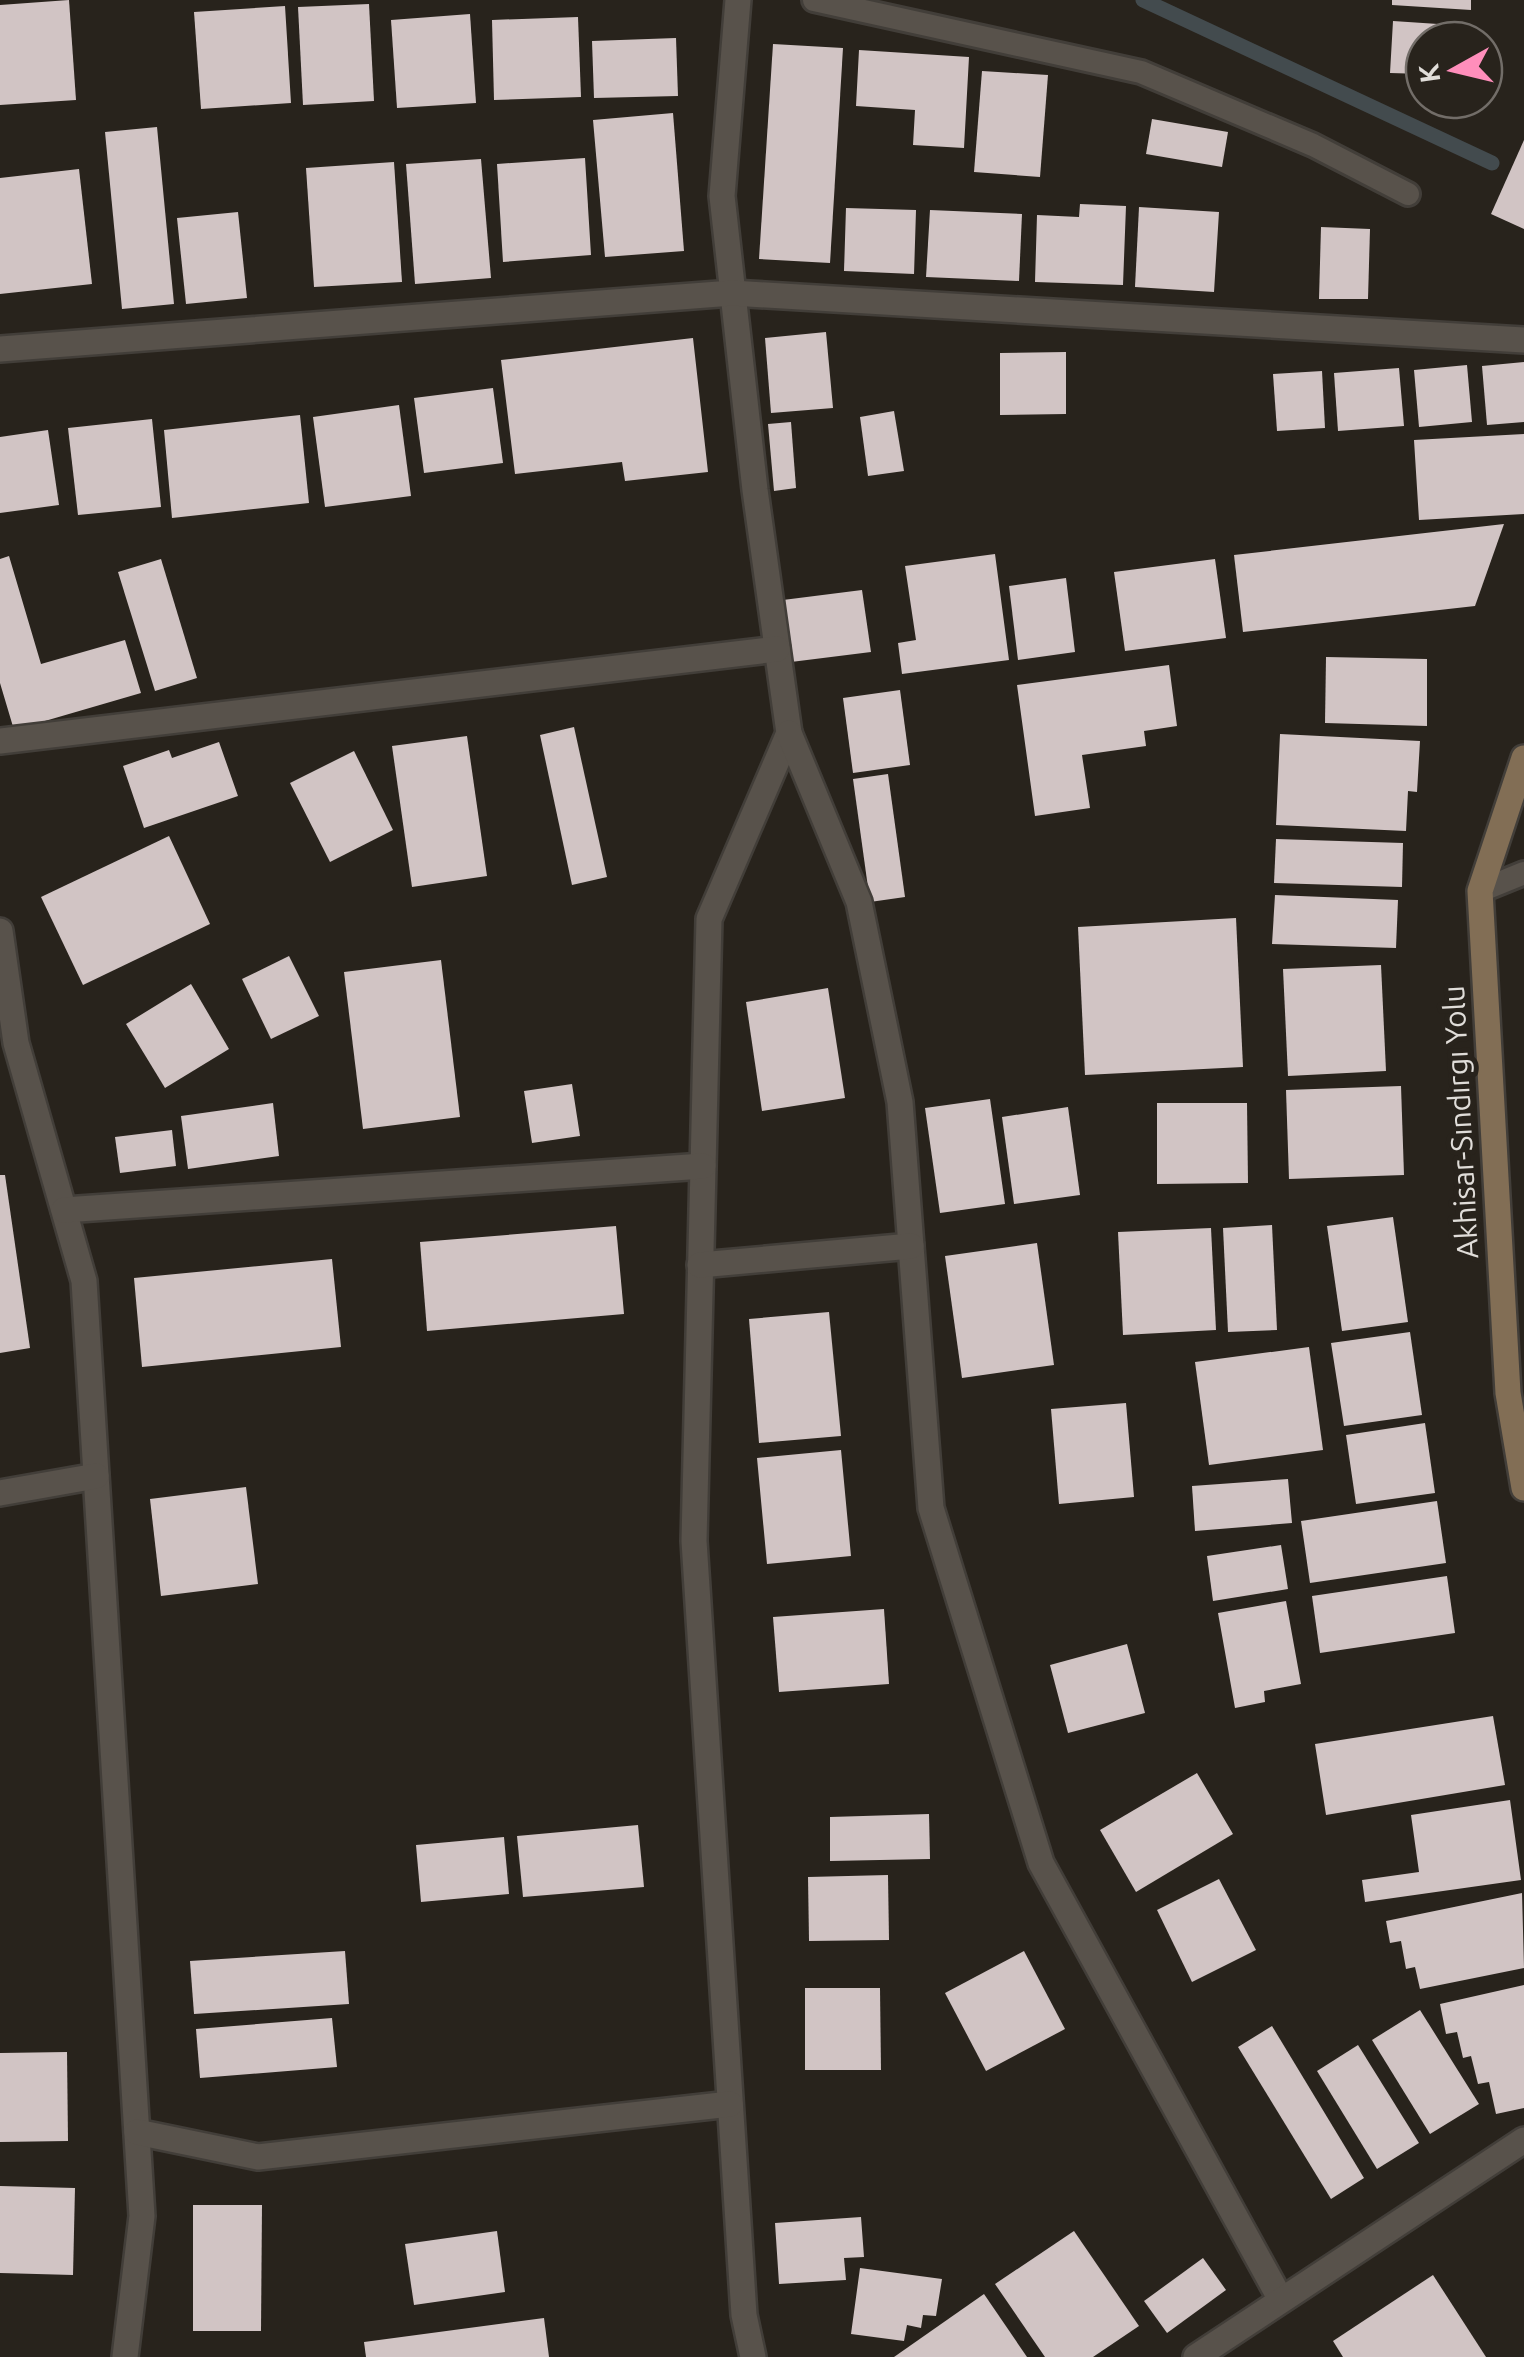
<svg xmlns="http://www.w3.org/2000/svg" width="1524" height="2357" viewBox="0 0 1524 2357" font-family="Ubuntu,sans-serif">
<rect width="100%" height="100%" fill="#28231c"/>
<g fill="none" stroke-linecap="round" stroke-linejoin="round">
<path stroke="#434b4e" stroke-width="15" d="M1143,0L1492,163"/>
</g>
<g fill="#d1c4c4">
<path d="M69,0L76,100L0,105V5Z"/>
<path d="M1392,0H1471V10L1392,5Z"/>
<path d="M369,4L374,101L303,105L298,7Z"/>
<path d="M285,6L291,103L201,109L194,12Z"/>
<path d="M470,14L476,103L397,108L391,20Z"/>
<path d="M578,17L581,97L494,100L492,20Z"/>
<path d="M1393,21L1468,26L1467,40H1424V74L1390,73Z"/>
<path d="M676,38L678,96L594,98L592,41Z"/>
<path d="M773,44L843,48L830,263L759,259Z"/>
<path d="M859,50L969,57L964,148L913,145L915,110L856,106Z"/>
<path d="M982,71L1048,75L1040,177L974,172Z"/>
<path d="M673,113L684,251L605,257L593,120Z"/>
<path d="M1152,119L1228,132L1222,167L1146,154Z"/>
<path d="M157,127L174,304L122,309L105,132Z"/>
<path d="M1524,140V229L1491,214Z"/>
<path d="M585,158L591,255L503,262L497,164Z"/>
<path d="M481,159L491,278L415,284L406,164Z"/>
<path d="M394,162L402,282L314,287L306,168Z"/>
<path d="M79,169L92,284L0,294V178Z"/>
<path d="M1080,204L1126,206L1123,285L1035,282L1037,215L1079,217Z"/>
<path d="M1139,207L1219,212L1214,292L1135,287Z"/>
<path d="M846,208L916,210L914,274L844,271Z"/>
<path d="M930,210L1022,214L1019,281L926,277Z"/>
<path d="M238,212L247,298L186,304L177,218Z"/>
<path d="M1321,227L1370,229L1368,299H1319Z"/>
<path d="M826,332L833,408L771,413L765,338Z"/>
<path d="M693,338L708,472L625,481L622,462L515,474L501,360Z"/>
<path d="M1066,352V414L1000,415V353Z"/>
<path d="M1524,362V422L1487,425L1482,366Z"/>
<path d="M1467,365L1472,422L1419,427L1414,370Z"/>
<path d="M1399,368L1404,426L1338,431L1334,373Z"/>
<path d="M1322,371L1325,428L1277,431L1273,374Z"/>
<path d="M493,388L503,463L424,473L414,398Z"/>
<path d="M399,405L411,496L325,507L313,417Z"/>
<path d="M894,411L904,471L868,476L860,417Z"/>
<path d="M300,415L309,503L172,518L164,430Z"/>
<path d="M152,419L161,507L78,515L68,428Z"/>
<path d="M791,422L796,488L774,491L768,424Z"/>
<path d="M48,430L59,505L0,513V437Z"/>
<path d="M1524,434V514L1419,520L1414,440Z"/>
<path d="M1504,524L1475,606L1243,632L1234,555Z"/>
<path d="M995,554L1009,660L902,674L898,643L916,640L905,566Z"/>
<path d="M9,556L41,664L125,640L141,693L14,730L0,683V559Z"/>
<path d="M161,559L197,678L155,691L118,572Z"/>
<path d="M1215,559L1226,638L1125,651L1114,572Z"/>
<path d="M1066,578L1075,652L1018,660L1009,586Z"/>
<path d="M862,590L871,652L783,663L775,601Z"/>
<path d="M1326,657L1427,659V726L1325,723Z"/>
<path d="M1169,665L1177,726L1144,731L1146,746L1082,755L1090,808L1035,816L1017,685Z"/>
<path d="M900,690L910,765L853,773L843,698Z"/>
<path d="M574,727L607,877L572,885L540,735Z"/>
<path d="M1280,734L1420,741L1417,792L1408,791L1406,831L1276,825Z"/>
<path d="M467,736L487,876L412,887L392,746Z"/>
<path d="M219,742L238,796L144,828L123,766L169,750L172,758Z"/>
<path d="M354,751L393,830L330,862L290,783Z"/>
<path d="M888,774L905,897L870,902L853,779Z"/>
<path d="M169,836L210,924L83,985L41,897Z"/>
<path d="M1276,839L1403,843L1402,887L1274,883Z"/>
<path d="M1275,895L1398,900L1396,948L1272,944Z"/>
<path d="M1236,918L1243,1067L1085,1075L1078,927Z"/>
<path d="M289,956L319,1016L271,1039L242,979Z"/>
<path d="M441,960L460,1117L363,1129L344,972Z"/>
<path d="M1381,965L1386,1071L1288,1076L1283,969Z"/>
<path d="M191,984L229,1049L165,1088L126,1024Z"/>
<path d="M828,988L845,1098L762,1111L746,1002Z"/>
<path d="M572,1084L580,1136L532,1143L524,1091Z"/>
<path d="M1401,1086L1404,1175L1289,1179L1286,1090Z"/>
<path d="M990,1099L1005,1204L940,1213L925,1108Z"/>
<path d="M273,1103L279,1156L188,1169L181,1116Z"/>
<path d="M1157,1103H1247L1248,1183L1157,1184Z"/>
<path d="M1068,1107L1080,1195L1014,1204L1002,1117Z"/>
<path d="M172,1130L176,1166L120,1173L115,1137Z"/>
<path d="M0,1175H5L30,1348L0,1353Z"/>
<path d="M1393,1217L1408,1322L1342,1331L1327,1226Z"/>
<path d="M1272,1225L1277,1330L1228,1332L1223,1228Z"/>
<path d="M616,1226L624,1314L427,1331L420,1242Z"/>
<path d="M1211,1228L1216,1330L1123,1335L1118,1232Z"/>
<path d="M1037,1243L1054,1365L962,1378L945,1256Z"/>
<path d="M332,1259L341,1347L142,1367L134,1278Z"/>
<path d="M829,1312L841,1436L759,1443L749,1319Z"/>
<path d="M1410,1332L1422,1415L1344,1426L1331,1343Z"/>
<path d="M1309,1347L1323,1450L1209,1465L1195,1362Z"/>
<path d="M1126,1403L1134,1497L1059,1504L1051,1409Z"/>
<path d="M1425,1423L1435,1493L1356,1504L1346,1435Z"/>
<path d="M841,1450L851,1556L767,1564L757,1458Z"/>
<path d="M1288,1479L1292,1523L1195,1531L1192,1486Z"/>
<path d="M246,1487L258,1584L161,1596L150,1499Z"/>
<path d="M1437,1501L1446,1563L1310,1583L1301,1521Z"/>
<path d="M1281,1545L1288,1589L1213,1601L1207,1556Z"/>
<path d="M1447,1576L1455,1633L1320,1653L1312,1596Z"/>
<path d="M1286,1601L1301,1684L1264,1691L1265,1702L1235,1708L1218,1613Z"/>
<path d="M884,1609L889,1684L779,1692L773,1617Z"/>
<path d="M1127,1644L1145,1713L1068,1733L1050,1665Z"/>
<path d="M1493,1716L1505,1785L1326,1815L1315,1744Z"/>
<path d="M1197,1773L1233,1834L1136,1892L1100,1830Z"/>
<path d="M1510,1800L1521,1880L1365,1902L1362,1880L1419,1872L1411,1815Z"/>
<path d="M929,1814L930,1859L830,1861V1817Z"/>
<path d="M638,1825L644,1887L523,1897L517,1836Z"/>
<path d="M504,1837L509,1894L421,1902L416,1845Z"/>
<path d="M888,1875L889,1940L809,1941L808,1877Z"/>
<path d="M1219,1879L1256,1950L1192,1982L1157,1910Z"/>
<path d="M1522,1893L1524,1968L1420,1989L1415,1967L1406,1969L1401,1941L1390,1943L1386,1921Z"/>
<path d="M345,1951L349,2004L194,2014L190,1961Z"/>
<path d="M1024,1951L1065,2029L986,2071L945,1993Z"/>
<path d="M1524,1985V2108L1496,2114L1489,2082L1478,2084L1471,2056L1463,2058L1457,2032L1446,2034L1440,2004Z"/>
<path d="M805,1988H880L881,2070H805Z"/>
<path d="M1420,2010L1479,2104L1430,2134L1372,2040Z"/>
<path d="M332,2018L337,2067L200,2078L196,2029Z"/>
<path d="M1272,2026L1364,2178L1331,2199L1238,2047Z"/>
<path d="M1358,2045L1419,2143L1377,2169L1317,2071Z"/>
<path d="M67,2052L68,2141L0,2142V2053Z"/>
<path d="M0,2186L75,2188L73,2275L0,2273Z"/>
<path d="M193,2205H262L261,2331H193Z"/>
<path d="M861,2217L864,2257L844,2258L846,2280L779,2284L775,2223Z"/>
<path d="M497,2231L505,2292L414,2305L405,2244Z"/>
<path d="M1074,2231L1139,2326L1093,2357H1045L995,2284Z"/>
<path d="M1203,2258L1226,2290L1167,2333L1144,2301Z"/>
<path d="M860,2268L942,2279L936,2316L923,2315L921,2328L907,2325L904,2341L851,2334Z"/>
<path d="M1433,2275L1486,2357H1343L1333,2341Z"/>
<path d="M984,2294L1027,2357H894Z"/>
<path d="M544,2318L549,2357H366L364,2342Z"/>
</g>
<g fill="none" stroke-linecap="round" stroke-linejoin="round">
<g stroke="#423e39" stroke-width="28">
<g id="service">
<path d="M814,0L1141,72L1313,145L1408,194"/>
<path d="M1480,891L1524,873"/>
</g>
</g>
<g stroke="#423e39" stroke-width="30">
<g id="minor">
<path d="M738,0L722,196L755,490L789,733L709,919L694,1541L744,2315L753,2357"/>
<path d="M0,349L732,293L1524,340"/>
<path d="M789,733L859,902L900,1102L931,1508L1041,1863L1281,2300"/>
<path d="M0,741L777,649"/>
<path d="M0,931L16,1043L84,1281L142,2216L125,2357"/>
<path d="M64,1210L703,1166"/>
<path d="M700,1265L911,1246"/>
<path d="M0,1493L96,1476"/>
<path d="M137,2132L258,2157L730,2104"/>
</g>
</g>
<g stroke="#423e39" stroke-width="30">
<path id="tertiary" d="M1196,2357L1524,2140"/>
</g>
<g stroke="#423e39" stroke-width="30">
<path id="secondary" d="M1524,758L1480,891L1508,1393L1524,1488"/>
</g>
<use href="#service" stroke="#58524b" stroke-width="22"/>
<use href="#minor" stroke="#58524b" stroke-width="25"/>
<use href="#tertiary" stroke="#58524b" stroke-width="25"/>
<use href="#secondary" stroke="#826e55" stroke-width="25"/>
</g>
<g text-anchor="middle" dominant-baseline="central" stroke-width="10" stroke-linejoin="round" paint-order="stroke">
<g font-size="30" fill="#e0ddd9" stroke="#28231c">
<text transform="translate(1460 1122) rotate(-93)">Akhisar-Sındırgı Yolu</text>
</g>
</g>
<g transform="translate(1454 70) rotate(262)"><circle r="48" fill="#28231c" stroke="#726d68" stroke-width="2.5"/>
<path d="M0-8L18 38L0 25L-18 38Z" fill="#ff8ebb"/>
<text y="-15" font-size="28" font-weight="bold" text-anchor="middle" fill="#e0ddd9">K</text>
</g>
</svg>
